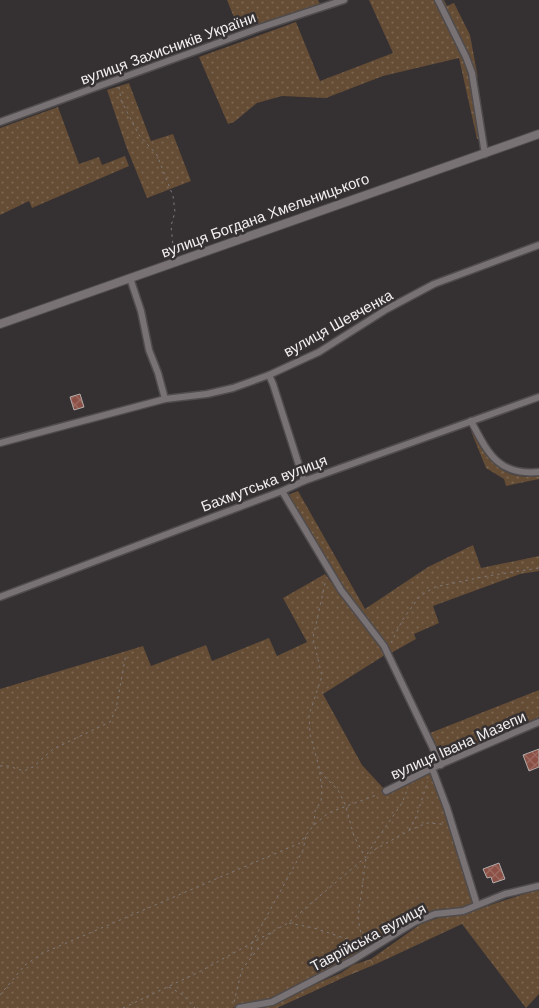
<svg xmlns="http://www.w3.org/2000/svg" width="539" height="1008" viewBox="0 0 539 1008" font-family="Helvetica,sans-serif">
<defs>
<pattern id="grass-dots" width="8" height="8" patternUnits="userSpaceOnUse" patternTransform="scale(1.25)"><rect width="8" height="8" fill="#654c34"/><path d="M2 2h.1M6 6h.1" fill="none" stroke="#7c6652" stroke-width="1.8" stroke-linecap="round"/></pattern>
<pattern id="forest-crowns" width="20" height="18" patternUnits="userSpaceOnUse" patternTransform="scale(1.25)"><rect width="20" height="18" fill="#654c34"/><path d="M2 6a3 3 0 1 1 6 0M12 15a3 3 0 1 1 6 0" fill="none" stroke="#7c6652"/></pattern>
<pattern id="building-cross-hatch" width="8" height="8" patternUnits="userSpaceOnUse" patternTransform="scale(1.25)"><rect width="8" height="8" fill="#8c5146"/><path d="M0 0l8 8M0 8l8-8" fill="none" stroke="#9d6a61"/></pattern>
</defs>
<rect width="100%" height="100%" fill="#353032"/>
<g fill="url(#grass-dots)">
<path d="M227,0H318L320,4L239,30Z"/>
<path d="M369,0H434C443,17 453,34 461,52C473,79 475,110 479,139H477L459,58L383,76L326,98L282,96L257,103L234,122L228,124L199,57L296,22L320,81L393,53Z"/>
<path d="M440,0H444L447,6L454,3L470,35L478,78L464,45Z"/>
<path d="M129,83L151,141L173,134L191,181L147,198L126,146L107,90Z"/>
<path d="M58,107L79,164L99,157L102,165L125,156L129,166L32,208L29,201L0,215V128Z"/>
<path d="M471,431C490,460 500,481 539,476V479L506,486L504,479L486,468Z"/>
<path d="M298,491L365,609L428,567L473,545L481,568L539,556V571L520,574L433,606L439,623L414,634L416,639L391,653L380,635L352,601L288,495Z"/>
<path d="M325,574C345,601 368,626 385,655L323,694L362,765L386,791L431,771L451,828L474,904L462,909L435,913L272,1000L232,1008H0V689L143,646L151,666L206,645L212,661L269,638L277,656L307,642L283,598Z"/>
<path d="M539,690V717L442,759L430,733Z"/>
<path d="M539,889V994L526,1008L462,924L376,964L371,959L422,923L445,916L466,913Z"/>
<path d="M341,973L345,977L277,1008H249L275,1002Z"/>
</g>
<path fill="url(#forest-crowns)" d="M371,959L376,964L345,977L341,973L353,965Z"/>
<g fill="url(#building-cross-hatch)" stroke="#b2acab">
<path d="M80,394L84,407L74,410L70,397Z"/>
<path d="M539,749V767L529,771L523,755Z"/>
<path d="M499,863L505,879L493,883L491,877L487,878L483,869Z"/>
</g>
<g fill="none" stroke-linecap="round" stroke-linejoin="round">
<g stroke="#504c4d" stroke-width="9">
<g id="minor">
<path d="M438,0L466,57L472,73L485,154"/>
<path d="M0,122L259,28L344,0"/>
<path d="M130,278L141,311L149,350L158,373L165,399"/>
<path d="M269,375L273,384L304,481"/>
<path d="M471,421C488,453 498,476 539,472"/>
<path d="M0,443L165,399L207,394L233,388L269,375L319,352L387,309L434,284L539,245"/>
<path d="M282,491L341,590L384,646L441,765"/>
<path d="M0,597L282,491L304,481L539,397"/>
<path d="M432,768L447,808L477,905"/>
<path d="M386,791L432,768L539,722"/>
<path d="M239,1008L272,1002L353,960L415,922L435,914L463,911L505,894L539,886"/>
</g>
</g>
<g stroke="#504c4d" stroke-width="10">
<path id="tertiary" d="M0,324L539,134"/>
</g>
<g stroke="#7e7a7b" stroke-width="1" stroke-dasharray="2.5 4" stroke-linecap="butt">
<path d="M119,87L121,100L139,135L157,155L173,196L175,212L171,226L174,255"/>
<path d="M391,643L403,619L420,596L435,587L487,576L539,568"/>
<path d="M0,766H8L24,771L33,767L53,749L110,722L116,709L126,654"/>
<path d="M320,772L338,790L345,804L354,836L365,857"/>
<path d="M314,825L315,811L321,801L322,789L319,767L310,734L309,715L322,676L313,638L326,579"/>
<path d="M409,830L415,820L428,781"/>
<path d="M367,854L402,803L408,788"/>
<path d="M289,923L314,928L362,944"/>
<path d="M363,945L358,918L366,858"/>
<path d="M251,956L252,943L303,850L306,836"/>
<path d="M169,987L183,995L195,1008"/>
<path d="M0,995L25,965L43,953L300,843L313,826L328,813L379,794"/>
<path d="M234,1002L242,969L271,933"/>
<path d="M123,1008L199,972L288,923L374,850L410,830L427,823L441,824L445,826"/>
</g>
<use href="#minor" stroke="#787274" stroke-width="6"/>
<use href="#tertiary" stroke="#787274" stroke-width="8"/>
</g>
<g text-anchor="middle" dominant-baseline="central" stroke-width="5" stroke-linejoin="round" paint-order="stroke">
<g font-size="15" fill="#f2eff0" stroke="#353032">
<text transform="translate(168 48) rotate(-20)">вулиця Захисників України</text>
<text transform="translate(265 215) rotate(-20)">вулиця Богдана Хмельницького</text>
<text transform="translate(338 323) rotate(-29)">вулиця Шевченка</text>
<text transform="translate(264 483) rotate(-21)">Бахмутська вулиця</text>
<text transform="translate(458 745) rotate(-24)">вулиця Івана Мазепи</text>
<text transform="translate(368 937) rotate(-28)">Таврійська вулиця</text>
</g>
</g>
</svg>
